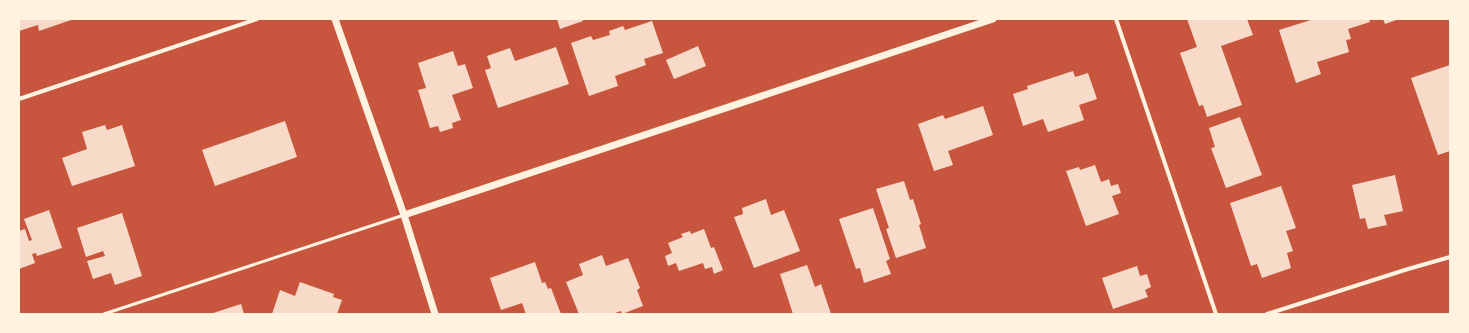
<svg xmlns="http://www.w3.org/2000/svg" width="1469" height="333" viewBox="0 0 1469 333" font-family="'DM Sans',sans-serif">
<rect width="100%" height="100%" fill="#c8553d"/>
<g fill="#f7dbc8">
<path d="M19,19H74L39,31L38,25L19,31Z"/>
<path d="M557,19H583V21L560,29Z"/>
<path d="M1187,19H1247L1253,35L1221,46L1242,105L1207,117L1203,105L1199,106L1180,53L1197,47Z"/>
<path d="M1314,19H1369L1370,22L1348,29L1351,39L1346,40L1349,52L1317,62L1321,74L1296,83L1279,30Z"/>
<path d="M1383,19H1399L1385,24Z"/>
<path d="M652,21L663,53L644,59L646,65L615,76L618,86L589,96L571,43L591,36L593,40L610,35L609,31L623,26L625,30Z"/>
<path d="M698,46L706,66L674,79L666,60Z"/>
<path d="M556,47L569,84L498,108L485,70L491,68L487,56L510,48L515,61Z"/>
<path d="M453,51L458,66L465,64L473,88L452,95L461,120L452,123L453,128L440,132L438,126L430,128L418,90L426,88L418,63Z"/>
<path d="M1450,65V151L1438,155L1411,78Z"/>
<path d="M1073,71L1075,77L1088,73L1097,99L1079,105L1084,120L1048,132L1043,119L1023,126L1013,94L1028,89L1027,86Z"/>
<path d="M983,106L993,135L948,151L953,165L934,171L918,124L943,115L945,119Z"/>
<path d="M1240,117L1262,175L1226,188L1211,148L1215,147L1209,128Z"/>
<path d="M285,121L297,157L215,186L202,150Z"/>
<path d="M105,125L107,130L122,125L135,166L72,186L62,158L87,149L82,132Z"/>
<path d="M1095,165L1101,182L1109,179L1111,186L1118,184L1121,193L1112,196L1119,214L1086,226L1066,171L1079,167L1080,170Z"/>
<path d="M1395,175L1403,211L1384,215L1387,225L1368,229L1365,218L1360,219L1352,185Z"/>
<path d="M904,181L910,200L913,199L921,224L919,225L926,248L896,258L886,229L889,228L876,189Z"/>
<path d="M1281,186L1296,228L1286,231L1293,251L1287,253L1291,268L1262,278L1257,264L1251,266L1230,203Z"/>
<path d="M766,199L771,215L784,210L800,251L754,268L734,217L743,214L742,208Z"/>
<path d="M873,208L890,259L886,261L891,274L864,283L860,268L856,269L839,219Z"/>
<path d="M49,210L62,248L37,256L36,253L32,254L35,263L19,269V231L25,229L29,241L32,240L24,219Z"/>
<path d="M122,213L142,276L115,285L111,273L93,279L87,261L105,256L103,251L86,257L77,228Z"/>
<path d="M704,229L711,248L714,247L723,270L714,274L712,267L705,269L703,263L679,271L676,263L668,266L665,256L672,253L668,243L683,237L681,234L690,231L691,234Z"/>
<path d="M602,255L606,266L628,258L640,288L637,290L643,306L622,314L621,311L612,314H591L590,313L579,314L566,282L583,275L579,264Z"/>
<path d="M535,262L542,283L545,282L548,289L551,288L561,314H526L522,303L501,310L490,278Z"/>
<path d="M807,265L815,287L821,284L831,314H793L780,274Z"/>
<path d="M1137,266L1140,276L1147,274L1151,287L1145,290L1148,297L1113,309L1102,278Z"/>
<path d="M300,282L334,294L333,297L342,300L337,314H272L280,290L295,296Z"/>
<path d="M241,304L244,314H210Z"/>
</g>
<g fill="none" stroke-linecap="round" stroke-linejoin="round">
<path stroke="#fff3e0" stroke-width="3" d="M104,314L404,215"/>
<g stroke="#fff3e0" stroke-width="4">
<path d="M1116,19L1216,314"/>
<path d="M19,99L257,19"/>
<path d="M1267,314L1408,269L1450,257"/>
</g>
<g stroke="#fff3e0" stroke-width="7">
<path d="M335,19L404,215L435,314"/>
<path d="M404,215L993,19"/>
</g>
</g>
<rect width="1469" height="333" fill="none" stroke="#fff3e0" stroke-width="40"/>
</svg>
